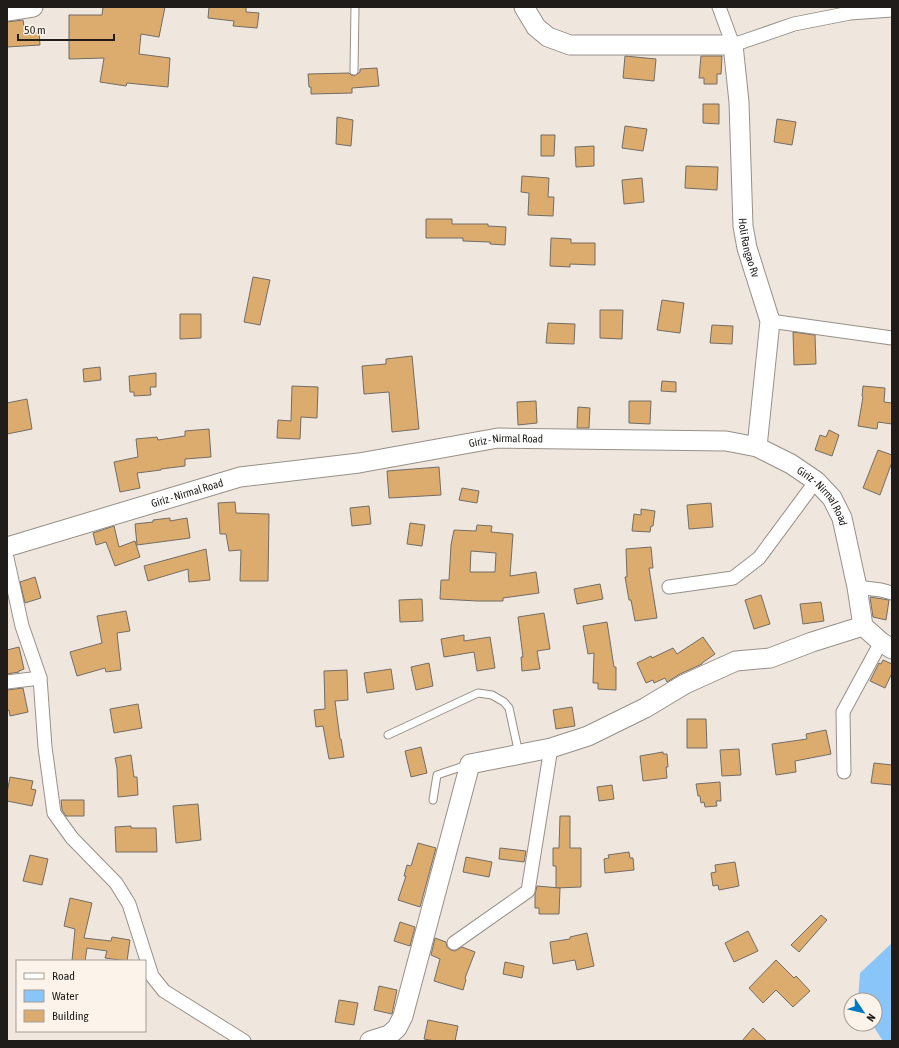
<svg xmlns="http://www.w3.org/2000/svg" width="899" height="1048" viewBox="0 0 899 1048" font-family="'Asap Condensed',sans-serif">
<rect width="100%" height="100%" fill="#efe7de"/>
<path fill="#8ac5f9" d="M892,943V1041H883L872,1024H875V1000H858L860,973Z"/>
<g fill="#dcab6e" stroke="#736d65" fill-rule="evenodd">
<path d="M103,7H165L159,37L141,34L139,54L170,58L168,87L127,83L126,86L100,82L104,58L69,59V15H102Z"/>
<path d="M209,7H246V12L259,13L257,28L233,26L234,21L208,18Z"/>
<path d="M23,20L24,26H29L30,30H35V33L39,32L40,45L7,47V22Z"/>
<path d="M625,56L656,59L654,81L623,78Z"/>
<path d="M701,56H722L721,74H717V84H704V78H699Z"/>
<path d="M377,68L379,86L352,88V93L311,94V87H309L308,74L349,73L351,75L354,76L360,72V69Z"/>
<path d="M703,104H719V124L703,123Z"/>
<path d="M337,117L353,120L351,146L336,144Z"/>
<path d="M777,119L796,122L792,145L774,142Z"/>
<path d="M625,126L647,129L643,151L622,148Z"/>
<path d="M541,135H555L554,156H541Z"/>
<path d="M594,146V166L576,167L575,147Z"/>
<path d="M686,166L718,167L717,190L685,188Z"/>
<path d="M522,176L549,178L548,197H554L553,216L528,215L529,193L521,192Z"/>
<path d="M642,178L644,202L624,204L622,180Z"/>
<path d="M426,219H452V224H488V226L506,227L505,245L490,244V242L463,241V238H426Z"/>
<path d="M551,238L571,239V243H595V265L570,264V267L550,266Z"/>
<path d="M253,277L270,280L260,325L244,322Z"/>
<path d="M662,300L684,303L680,333L657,330Z"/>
<path d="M600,310H623L622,339L600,338Z"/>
<path d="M180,314H201V338L180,339Z"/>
<path d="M548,323L575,324L574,344L546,343Z"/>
<path d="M712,325L733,326L732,344L710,343Z"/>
<path d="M793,332L815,335L816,364L794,365Z"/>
<path d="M412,356L419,429L392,432L389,392L364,394L362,366L386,364V359Z"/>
<path d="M100,367L101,380L84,382L83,369Z"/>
<path d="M156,373V387H150L151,395L134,396V392H130L129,376Z"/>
<path d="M662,381L676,382V392L661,391Z"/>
<path d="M292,386L318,387L317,418L301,417L300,439L277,438L278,420L291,421Z"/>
<path d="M863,386L885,388L884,402L892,403V424L878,422L877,429L858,426L863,397L862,396Z"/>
<path d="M27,399L32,429L7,434V403Z"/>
<path d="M536,401L537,423L518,425L517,402Z"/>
<path d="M629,401H651L650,424L629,423Z"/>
<path d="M578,407L590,408L589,428H577Z"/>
<path d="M209,429L211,457L185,459V466L161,469V470L137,473L140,488L120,492L114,462L138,457L136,439L157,437L158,440L185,436V431Z"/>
<path d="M829,430L839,435L832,456L815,450L820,435L826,437Z"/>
<path d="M878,450L892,455V462L880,495L863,488Z"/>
<path d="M439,467L441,495L389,498L387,471Z"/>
<path d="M462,488L479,491L477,503L459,500Z"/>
<path d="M235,502L236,513L269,514L268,581H240L241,550L229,551L226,534H220L218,503Z"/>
<path d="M711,503L713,527L689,529L687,505Z"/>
<path d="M369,506L371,524L352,526L350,508Z"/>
<path d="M641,509L655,511L653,526H651L650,532L632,531L634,514L641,515Z"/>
<path d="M170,518V521L187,518L190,538L137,545L135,524L153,522V520Z"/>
<path d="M410,523L425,525L422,546L407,544Z"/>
<path d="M477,525L492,526L491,532L513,534L510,576L536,572L539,593L503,598V601H477L440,599L441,580H449L451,545L454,530L476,531ZM471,551L496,553L495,572H470Z"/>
<path d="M114,526L119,547L135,541L140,557L115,566L106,542L96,545L93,533Z"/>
<path d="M651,547L653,568H649L657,618L635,621L631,600H629L625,577H627L626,549Z"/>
<path d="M206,549L210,580L189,582L188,569L148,581L144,566Z"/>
<path d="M35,577L41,598L25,603L20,582Z"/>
<path d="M600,584L603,599L577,604L574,589Z"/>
<path d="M761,595L770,624L754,629L745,600Z"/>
<path d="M870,597L889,600L886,620L873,617Z"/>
<path d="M422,599L423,621L400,622L399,600Z"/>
<path d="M821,602L824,621L803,624L800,604Z"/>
<path d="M126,611L130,631L117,633L121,670L106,672L105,668L77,676L70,652L102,643L97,616Z"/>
<path d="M544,613L550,649L537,651L540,669L522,671L521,657H523L518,617Z"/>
<path d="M607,622L614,667H616V690L598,689V683H593L594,653L588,654L583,626Z"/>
<path d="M464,635V641L490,637L495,668L477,671L474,652L444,657L441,639Z"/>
<path d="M703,637L715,654L702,663V664L680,674L667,682L665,678L654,683L653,680L646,683L637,663L651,656L652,658L673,648L677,654Z"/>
<path d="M19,647L24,669L19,671V672L7,674V650Z"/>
<path d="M883,660L892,664V673L885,688L870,681L879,663L881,664Z"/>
<path d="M429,663L433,686L416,690L411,667Z"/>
<path d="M391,669L394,689L367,693L364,673Z"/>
<path d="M347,670L348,700L335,701L340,739H341L344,757L329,759L323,726L316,727L314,710L325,709L324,671Z"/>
<path d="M23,688L28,712L10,716L9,710L7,711V690Z"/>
<path d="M138,704L142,728L114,733L110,709Z"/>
<path d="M572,707L575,726L556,729L553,710Z"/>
<path d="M687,719H706L707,748H687Z"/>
<path d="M826,730L831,754L795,761L796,772L776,775L772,744L807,739L806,734Z"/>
<path d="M421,747L427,773L411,777L405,751Z"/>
<path d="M739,749L741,775L722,776L720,750Z"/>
<path d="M663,752V754H667L668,767H666L667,778L643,781L640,756Z"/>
<path d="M131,755L134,777H137L138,795L118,797L117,768L115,758Z"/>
<path d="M874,763L892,765V785L871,783Z"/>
<path d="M10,777L33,781L31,789L36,790L32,806L7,801V793Z"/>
<path d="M720,782L721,801H716L717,806L705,807L704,802L701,803L700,796H698L696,784Z"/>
<path d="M612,785L614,799L599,801L597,787Z"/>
<path d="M61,800H84V816H66L62,810Z"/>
<path d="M198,804L201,840L176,843L173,806Z"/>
<path d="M560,816H570V848H581V887L556,888V866H553V848H559Z"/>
<path d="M131,826V828H156L157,852H116L115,827Z"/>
<path d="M418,843L436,848L420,907L398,900L406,876H404L407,865L411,866Z"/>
<path d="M500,848L526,851L524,862L499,859Z"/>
<path d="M629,852L630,858H633L634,870L605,873L604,859L609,858L608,855Z"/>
<path d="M30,855L48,859L42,885L23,881Z"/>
<path d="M466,857L492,862L489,877L463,872Z"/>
<path d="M735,862L739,886L719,890L718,885L713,886L711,873L716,872L715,865Z"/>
<path d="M537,886L560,888L559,914H539V908H535V894Z"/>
<path d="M70,898L92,903L84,938L111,941L112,937L130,940L127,961L105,958L107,951L87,948L85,961H72L75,929L64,926Z"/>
<path d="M821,915L827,920L799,952L791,945Z"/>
<path d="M400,922L415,927L410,946L394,941Z"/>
<path d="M748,931L758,951L734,962L725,943Z"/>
<path d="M587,933L594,966L577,970L575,960L553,964L550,942L570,939V937Z"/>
<path d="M435,938L446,942L447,947L451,950L455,951L462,947L475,952L465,978L466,980L463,990L434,981L440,959L431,955Z"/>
<path d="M776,960L794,978L796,976L810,991L793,1007L776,990L763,1003L749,988Z"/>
<path d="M505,962L524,966L522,978L503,974Z"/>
<path d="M379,986L397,990L392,1014L374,1010Z"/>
<path d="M339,1000L358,1003L354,1025L335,1022Z"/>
<path d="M428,1020L458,1026L455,1041H435L424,1039Z"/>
<path d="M753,1028L767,1041H742Z"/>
</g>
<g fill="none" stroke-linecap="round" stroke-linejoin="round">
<g stroke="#979088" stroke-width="9">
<g id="lane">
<path d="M354,71L355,7"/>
<path d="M388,735L478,693L492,695L504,702L509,708L519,754"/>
<path d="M433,800L437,775L467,765"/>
</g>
</g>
<g stroke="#979088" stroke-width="15">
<g id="street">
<path d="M719,7L733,45L794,24L850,13L892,10"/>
<path d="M770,321L892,338"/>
<path d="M7,558L22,626L40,678L45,747L54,813L72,838L116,883L129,904L152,976L164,991L244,1041"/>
<path d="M669,587L733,578L759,558L816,481"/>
<path d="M857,587L881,590L892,593"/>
<path d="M7,682L40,678"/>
<path d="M844,772L843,712L881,642"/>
<path d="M454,943L528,891L551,748"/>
</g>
</g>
<g stroke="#979088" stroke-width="21">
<g id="secondary">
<path id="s1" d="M524,7L536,27L548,37L570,45H733L739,102L743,226L747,248L770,321L757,447"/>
<path d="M7,11L33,7"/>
<path id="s2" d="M7,547L240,477L359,463L498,438L726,441L757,447L791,464L816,481L832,498L842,518L857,587L863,626L881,642L892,649"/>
<path d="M370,1041L389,1035L397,1028L403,1016L470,764L551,748L588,736L645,708L685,684L736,661L770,658L812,642L863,626"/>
</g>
</g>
<use href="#lane" stroke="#fff" stroke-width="7"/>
<use href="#street" stroke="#fff" stroke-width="13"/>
<use href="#secondary" stroke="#fff" stroke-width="19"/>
</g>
<g text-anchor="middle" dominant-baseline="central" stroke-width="4" stroke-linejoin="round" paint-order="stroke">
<g font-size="11" fill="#1f1c19" stroke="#fcf4eb">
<text stroke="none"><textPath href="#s1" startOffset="429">Holi Rangao Rv</textPath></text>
<text stroke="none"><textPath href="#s2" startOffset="512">Giriz - Nirmal Road</textPath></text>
<text stroke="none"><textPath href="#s2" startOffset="188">Giriz - Nirmal Road</textPath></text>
<text stroke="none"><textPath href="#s2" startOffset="848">Giriz - Nirmal Road</textPath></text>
</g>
</g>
<rect width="899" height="1048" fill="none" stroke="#1f1c19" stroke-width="16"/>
<rect x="16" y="960" width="130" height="72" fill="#fcf4eb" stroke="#a49e97"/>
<rect x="24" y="973" width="20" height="6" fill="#ffffff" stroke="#a49e97"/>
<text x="52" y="980" font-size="12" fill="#1f1c19">Road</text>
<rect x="24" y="990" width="20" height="12" fill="#8ac5f9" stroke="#a49e97"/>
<text x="52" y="1000" font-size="12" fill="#1f1c19">Water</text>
<rect x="24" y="1010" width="20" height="12" fill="#dcab6e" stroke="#a49e97"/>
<text x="52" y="1020" font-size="12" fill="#1f1c19">Building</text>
<g transform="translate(863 1012) rotate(125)"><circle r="19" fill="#fcf4eb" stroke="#a49e97"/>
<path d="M0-3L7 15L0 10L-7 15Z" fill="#0078c2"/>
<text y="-6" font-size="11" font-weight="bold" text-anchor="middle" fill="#1f1c19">N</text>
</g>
<path d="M18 34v6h96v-6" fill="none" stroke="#1f1c19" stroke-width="2"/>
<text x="24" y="34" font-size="12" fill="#1f1c19" stroke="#fcf4eb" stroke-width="3" paint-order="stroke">50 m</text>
</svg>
